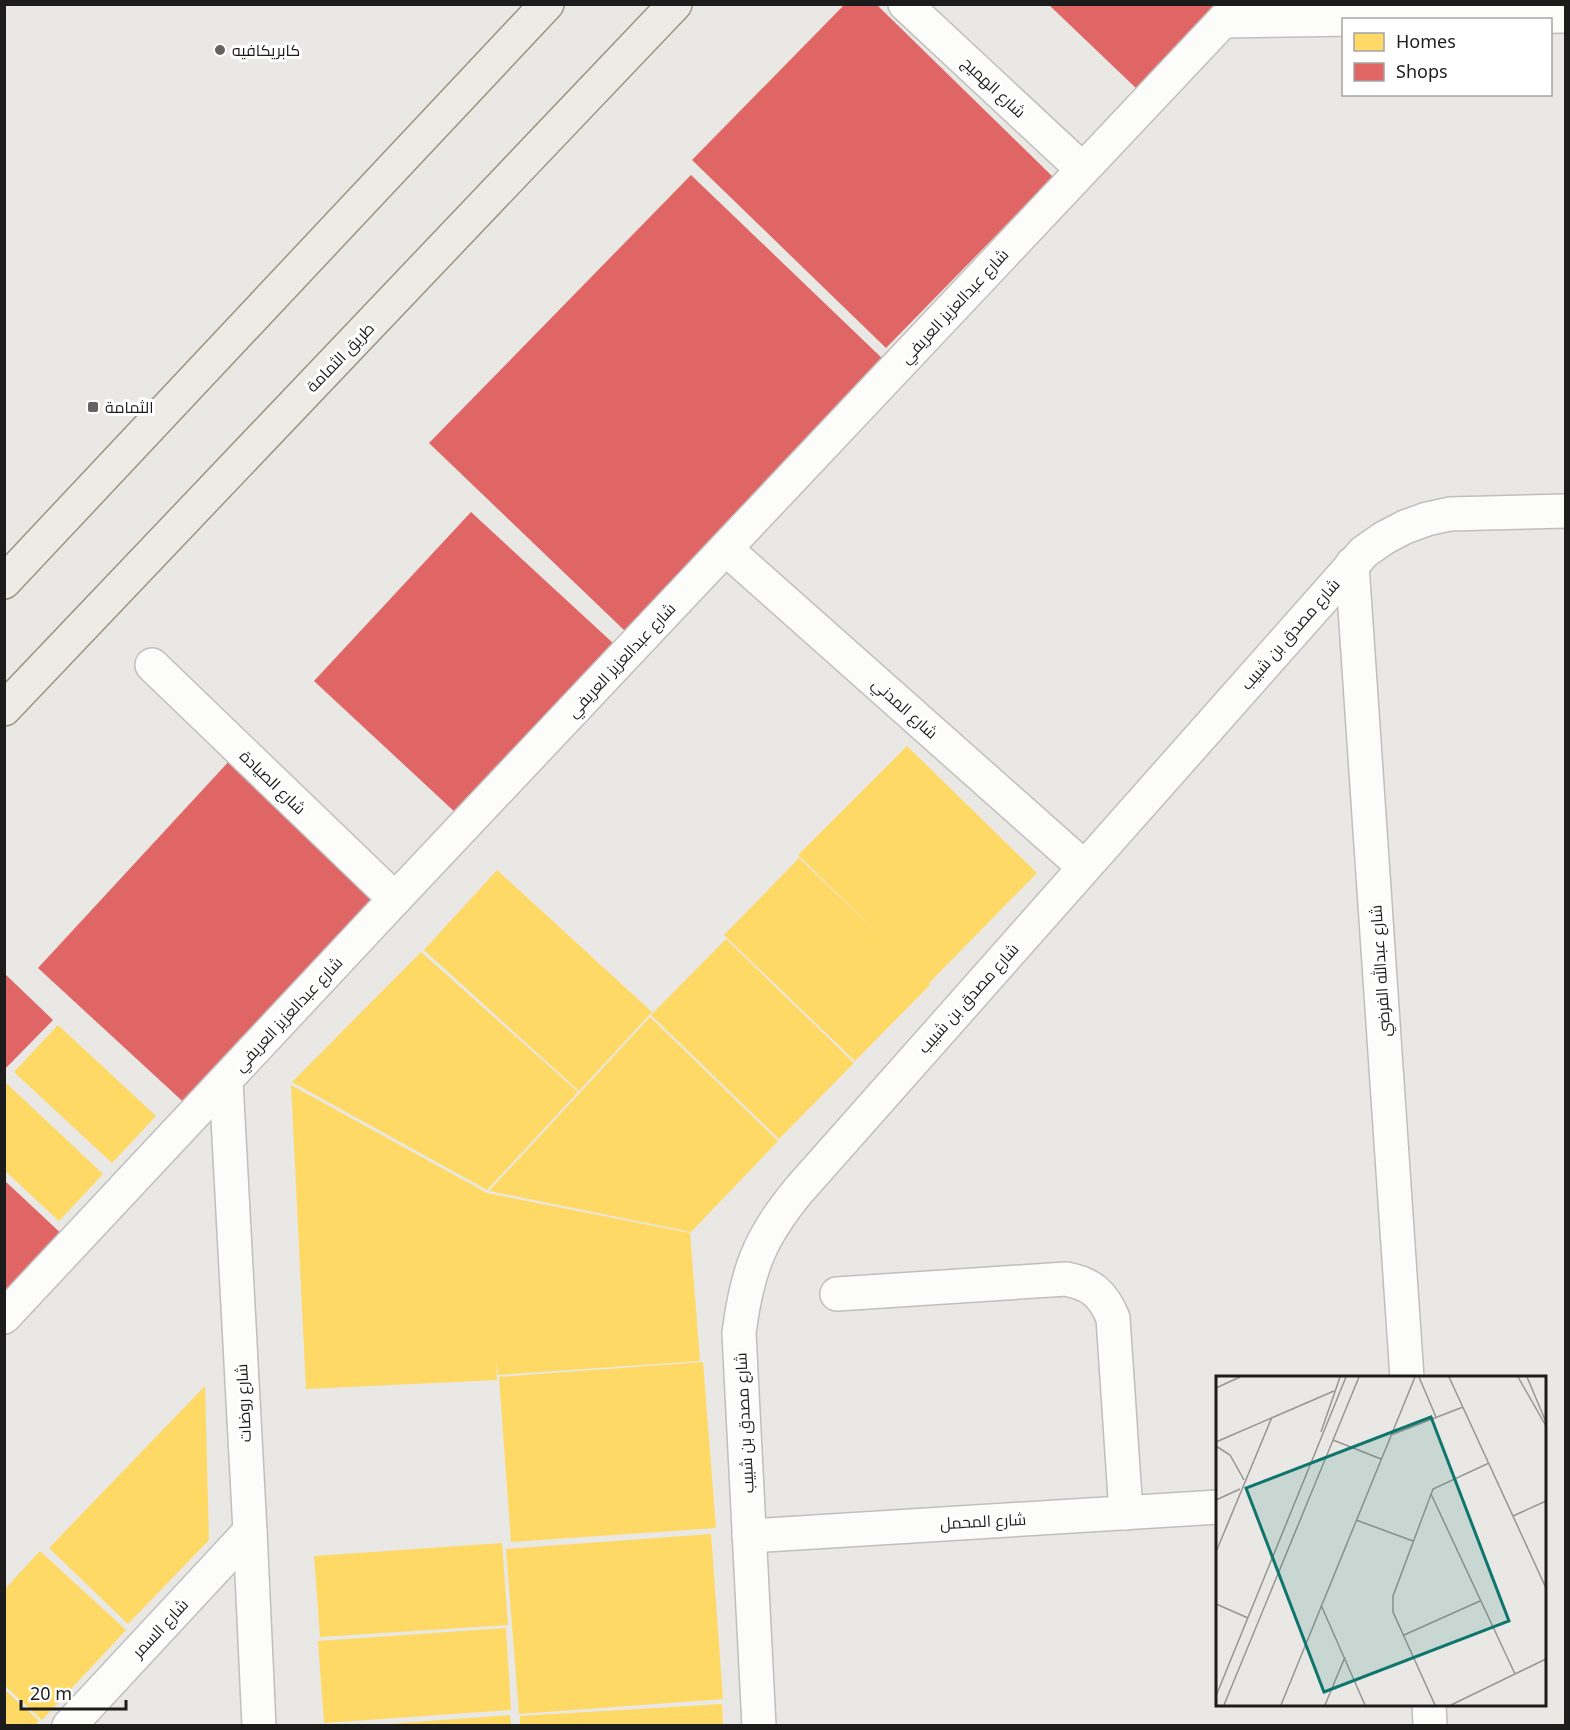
<svg xmlns="http://www.w3.org/2000/svg" width="1570" height="1730" viewBox="0 0 1570 1730" font-family="'Noto Sans',Cairo,sans-serif">
<rect width="100%" height="100%" fill="#eae8e4"/>
<g fill="#ffd966">
<path d="M907,746L1037,873L929,983L930,985L855,1061L724,935L799,858L887,942L798,855Z"/>
<path d="M497,870L652,1012L579,1091L424,950Z"/>
<path d="M726,939L854,1063L779,1139L651,1015Z"/>
<path d="M421,952L578,1092L487,1190L292,1082Z"/>
<path d="M650,1017L778,1141L691,1232L489,1191Z"/>
<path d="M58,1025L156,1116L112,1163L14,1072Z"/>
<path d="M4,1081L103,1174L59,1221L4,1170Z"/>
<path d="M291,1085L487,1193L690,1233L700,1361L498,1375L496,1362L497,1380L306,1389Z"/>
<path d="M703,1362L716,1528L511,1542L499,1377Z"/>
<path d="M205,1386L209,1540L128,1624L49,1548Z"/>
<path d="M711,1534L723,1699L519,1714L506,1549Z"/>
<path d="M502,1543L508,1625L320,1637L314,1556Z"/>
<path d="M40,1551L126,1630L42,1720L4,1685V1590Z"/>
<path d="M506,1628L511,1710L324,1723L318,1641Z"/>
<path d="M4,1689L39,1721L34,1726H4Z"/>
<path d="M722,1704L723,1726H520V1716Z"/>
<path d="M510,1715L511,1726H389V1724Z"/>
</g>
<g fill="#e06666">
<path d="M845,4H876L1053,177L886,348L692,160Z"/>
<path d="M1048,4H1221L1138,90Z"/>
<path d="M691,175L886,362L625,631L429,443Z"/>
<path d="M471,512L614,644L457,814L314,681Z"/>
<path d="M232,758L385,899L191,1109L38,968Z"/>
<path d="M4,973L53,1020L4,1070Z"/>
<path d="M4,1180L67,1239L4,1305Z"/>
</g>
<g fill="none" stroke-linecap="round" stroke-linejoin="round">
<g stroke="#c0bfbd" stroke-width="36">
<g id="minor">
<path d="M905,4L1082,169"/>
<path d="M1223,21L1566,16"/>
<path d="M726,549L1084,867"/>
<path d="M1352,564L1407,1378"/>
<path d="M152,665L395,899"/>
<path d="M226,1081L250,1531L259,1726"/>
<path d="M837,1294L1066,1279C1092,1284 1103,1294 1113,1318L1126,1513"/>
<path d="M4,1317L395,899L1239,4"/>
<path d="M749,1536L1218,1507"/>
<path d="M1429,1704L1430,1726"/>
<path d="M69,1726L250,1531"/>
<path d="M759,1726L739,1333C747,1271 759,1238 799,1190L1364,552L1384,538L1405,527L1427,519L1450,514L1566,511"/>
</g>
</g>
<g stroke="#9d9484" stroke-width="36">
<g id="major">
<path d="M4,582L547,4"/>
<path d="M4,709L675,4"/>
</g>
</g>
<use href="#minor" stroke="#fcfcfb" stroke-width="33"/>
<use href="#major" stroke="#eeeae5" stroke-width="33"/>
</g>
<g fill="#646362" stroke="#fff" stroke-width="2">
<circle cx="220" cy="50" r="6"/>
<rect x="87" y="401" width="12" height="12" rx="3"/>
</g>
<g text-anchor="middle" dominant-baseline="central" stroke-width="6" stroke-linejoin="round" paint-order="stroke">
<g font-size="16" fill="#1c1c1c" stroke="#fff" text-anchor="start">
<text x="232" y="50">كابريكافيه</text>
<text x="105" y="407">الثمامة</text>
</g>
<g font-size="16" fill="#1c1c1c" stroke="#fff">
<text transform="translate(994 87) rotate(43)">شارع الهميج</text>
<text transform="translate(954 306) rotate(-47)">شارع عبدالعزيز العريفي</text>
<text transform="translate(340 357) rotate(-46)">طريق الثمامة</text>
<text transform="translate(1290 634) rotate(-49)">شارع مصدق بن شبيب</text>
<text transform="translate(621 660) rotate(-47)">شارع عبدالعزيز العريفي</text>
<text transform="translate(905 708) rotate(42)">شارع المدني</text>
<text transform="translate(273 782) rotate(44)">شارع الصيادة</text>
<text transform="translate(1380 971) rotate(-94)">شارع عبدالله الفرضي</text>
<text transform="translate(968 998) rotate(-48)">شارع مصدق بن شبيب</text>
<text transform="translate(288 1014) rotate(-47)">شارع عبدالعزيز العريفي</text>
<text transform="translate(243 1403) rotate(-93)">شارع روضات</text>
<text transform="translate(744 1423) rotate(-93)">شارع مصدق بن شبيب</text>
<text transform="translate(983 1521) rotate(-3)">شارع المحمل</text>
<text transform="translate(160 1628) rotate(-47)">شارع السمر</text>
</g>
</g>
<g transform="translate(1216 1376)">
<rect width="330" height="330" fill="#eae8e4"/>
<path fill="none" stroke="#989694" stroke-width="1.5" d="M203,1L220,41M233,1L330,212M302,1L330,50M311,1L330,46M0,12L24,1M105,56L124,1M175,59L247,31M117,64L165,83M0,66L118,15M0,70L14,79L28,104M215,118L299,298M0,124L24,113M297,140L330,125M140,144L197,165M0,176L56,41M0,228L32,242M105,229L149,329M188,259L264,225M0,320L130,1M8,329L143,1M65,329L199,1M109,329L129,281M219,329L177,236V220L217,113L273,87M235,329L330,283"/>
<path fill="#0f766e" fill-opacity="0.15" stroke="#0f766e" stroke-width="3" d="M215,41L293,245L108,316L30,112Z"/>
<rect width="330" height="330" fill="none" stroke="#1c1c1c" stroke-width="3"/>
</g>
<rect width="1570" height="1730" fill="none" stroke="#1c1c1c" stroke-width="12"/>
<rect x="1342" y="18" width="210" height="78" fill="#ffffff" stroke="#a4a4a4" stroke-width="1.5"/>
<rect x="1354" y="33" width="30" height="18" fill="#ffd966" stroke="#a4a4a4" stroke-width="1.5"/>
<text x="1396" y="48" font-size="18" fill="#1c1c1c">Homes</text>
<rect x="1354" y="63" width="30" height="18" fill="#e06666" stroke="#a4a4a4" stroke-width="1.5"/>
<text x="1396" y="78" font-size="18" fill="#1c1c1c">Shops</text>
<path d="M21 1700v9h105v-9" fill="none" stroke="#1c1c1c" stroke-width="3"/>
<text x="30" y="1700" font-size="18" fill="#1c1c1c" stroke="#ffffff" stroke-width="4.5" paint-order="stroke">20 m</text>
</svg>
